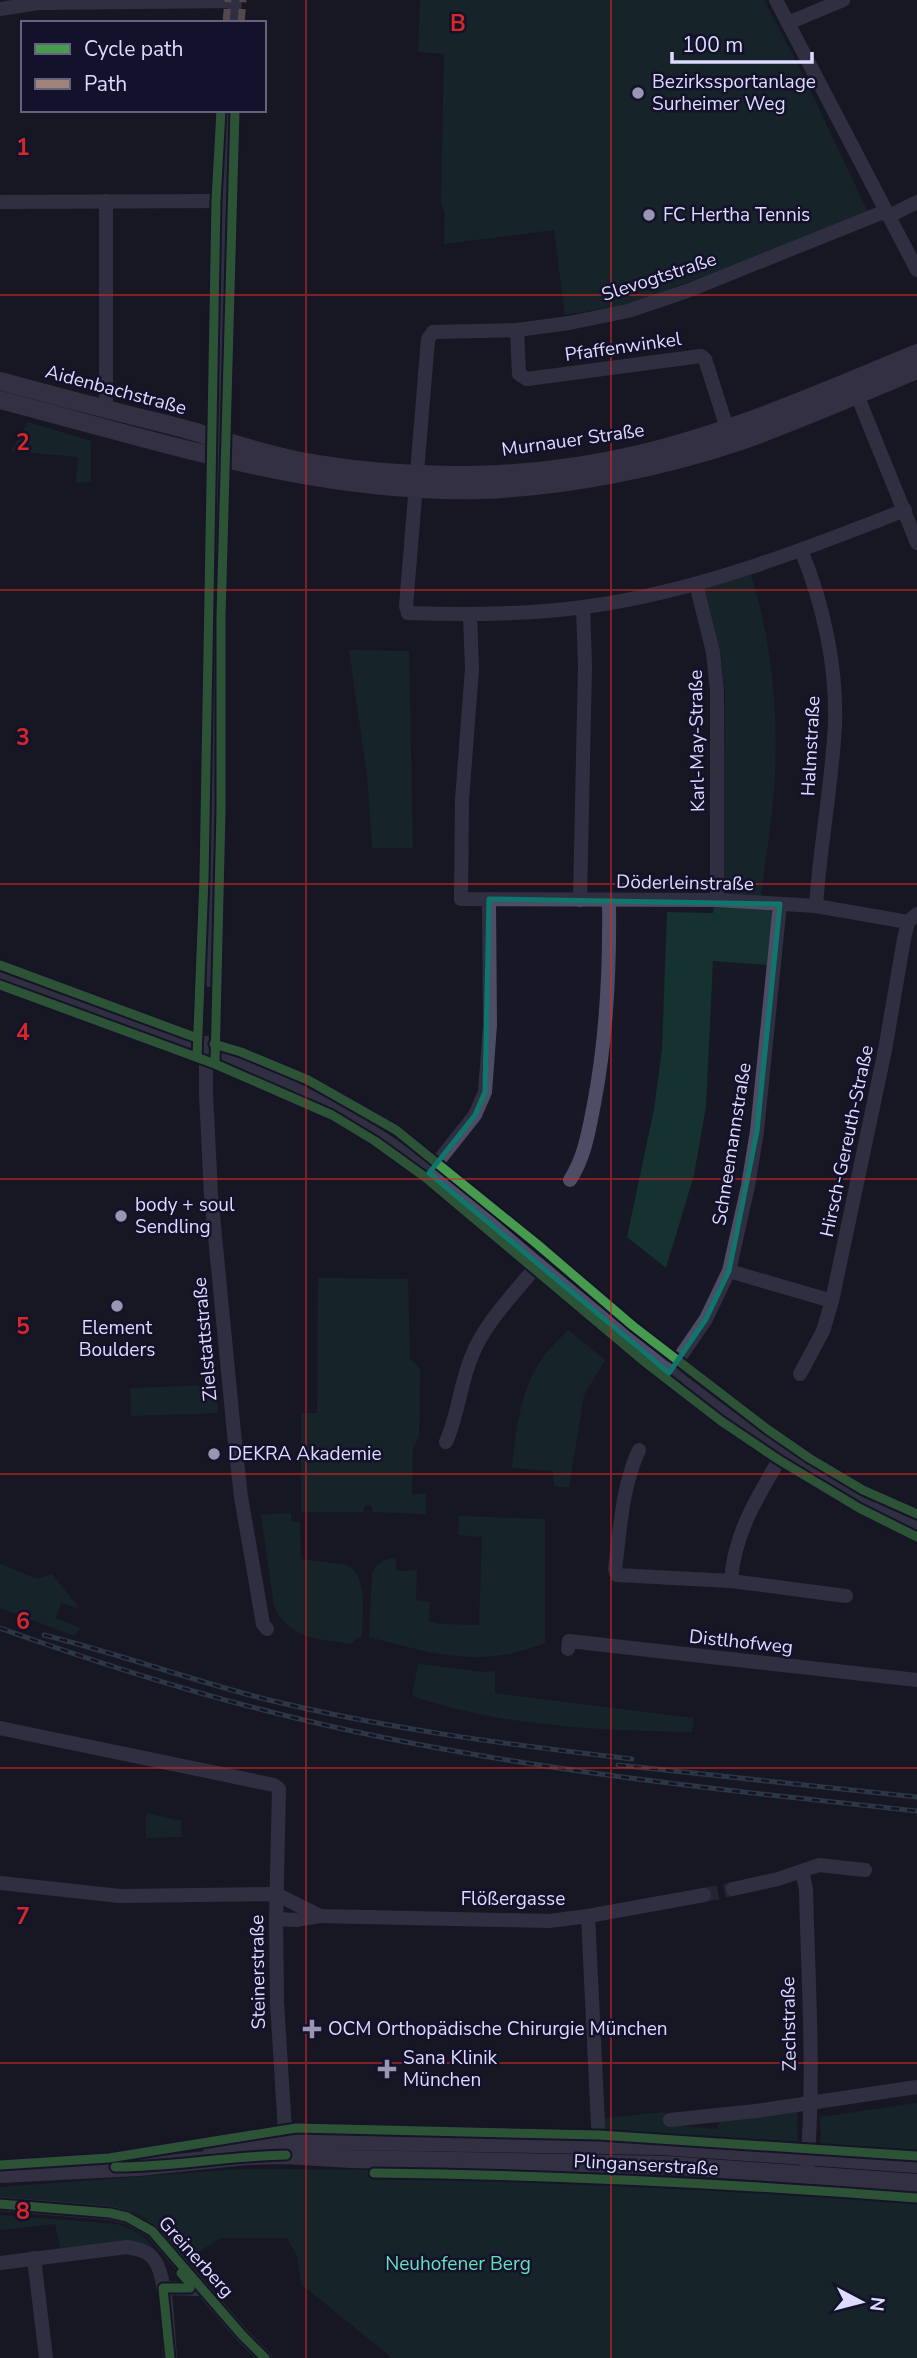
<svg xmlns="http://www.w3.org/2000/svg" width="917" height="2358" viewBox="0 0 917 2358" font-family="'Nunito Sans',sans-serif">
<rect width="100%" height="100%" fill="#181725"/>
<g fill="#153130">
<path d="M420,0H764L801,71L869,214L630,304L565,315L554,230L444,244L445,213L441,202L444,54L418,52Z"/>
<path d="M28,422L91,441V482L76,483L78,457L11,451Z"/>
<path d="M751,575C771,639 778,707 775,775C773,815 766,856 761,897L722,894L725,693L721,657L704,588Z"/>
<path d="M349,650L409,651L413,848H372L367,775Z"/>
<path d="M714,904L767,908L773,913L767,965L713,961L706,1107L694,1175L666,1268L627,1237L654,1109L662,1049L667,912L713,913Z"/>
<path d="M318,1278L408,1279L410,1358L420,1369L419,1436L413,1448L412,1494H426V1514L373,1512L371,1505H365L363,1512H301V1413H317Z"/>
<path d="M568,1330L605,1360L584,1395L569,1488L554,1486L553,1471L512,1468C515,1434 520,1394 539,1363C546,1351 558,1341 568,1330Z"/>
<path d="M217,1385L218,1413L131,1416L130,1388Z"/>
<path d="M291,1513V1522H300L301,1559L347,1565C369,1578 362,1614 362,1637L357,1638L351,1644C318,1638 290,1641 274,1606L261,1515Z"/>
<path d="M459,1516L545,1519V1643C479,1669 435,1654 369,1637L372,1574C377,1562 383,1560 395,1558L397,1571L417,1570L416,1600L430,1602L429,1621L440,1624L479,1625L482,1537L458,1535Z"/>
<path d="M0,1564L37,1579L52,1574L80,1609L61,1603L56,1618L80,1628L75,1636L0,1608Z"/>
<path d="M418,1664L483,1672L495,1671V1693L694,1718L692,1732C597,1730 503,1727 412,1696Z"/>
<path d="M146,1813L181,1821L182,1837L146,1838Z"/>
<path d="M917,2103V2154L821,2147L820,2117Z"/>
<path d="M797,2108L798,2146L606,2133L605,2118L665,2112L666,2125L717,2129L720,2118Z"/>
<path d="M241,2169L633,2172L917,2190V2358H392L301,2284L297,2256L287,2238H220L187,2260C170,2240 155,2219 129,2210L0,2197V2187Z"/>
<path d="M0,2215L117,2224C132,2230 147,2235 154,2250L134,2241L60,2248L55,2224L0,2230Z"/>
</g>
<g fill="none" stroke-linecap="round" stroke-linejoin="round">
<path stroke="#363446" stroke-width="14" stroke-dasharray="14 7" stroke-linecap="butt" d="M704,1895L733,1889"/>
<g stroke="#4d4d65" stroke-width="14">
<path d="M776,0L917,270"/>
<path d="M0,9L38,3L235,1"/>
<path d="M233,23L235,0"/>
<path d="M788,23L843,0"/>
<path d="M106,201V409"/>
<path d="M0,202L224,201"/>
<path d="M886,211L687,291L628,311L569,323L517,330L433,332L428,339L406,606L408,613C467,615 526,615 584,607C696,592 801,551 905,510"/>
<path d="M889,216L917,202"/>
<path d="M517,330L519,374L527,379L701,356L705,359L727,428"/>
<path d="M853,385L917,543"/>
<path d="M801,550C823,603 837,666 835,724C832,785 820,845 816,906"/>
<path d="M696,584L713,652L717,691V900"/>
<path d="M470,615L472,669L462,800L461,899L717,900L816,906L908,922"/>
<path d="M580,900L585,665L583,607"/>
<path d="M0,973C132,1024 274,1065 392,1145C444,1181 491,1225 539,1265C659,1365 774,1463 917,1528"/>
<path d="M210,980L214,887L221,305L227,110"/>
<path d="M206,1043V1094L211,1195L234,1433L241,1497L263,1624L267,1629"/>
<path d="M429,1173L475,1115L485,1092L490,1025L489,899"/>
<path d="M570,1180C585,1157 589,1129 594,1104C607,1036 610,969 609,901"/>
<path d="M729,1271L832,1301"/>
<path d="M669,1373L706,1319L729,1271L748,1186L757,1131L780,904"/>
<path d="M800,1374L823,1331L832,1301L885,1050L904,939L908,922L917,914"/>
<path d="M446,1442C458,1415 460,1385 471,1358C484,1323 515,1293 538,1264"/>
<path d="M639,1450C622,1486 620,1530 615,1569L617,1575L731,1581L846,1596"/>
<path d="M731,1581C734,1533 758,1496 782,1455"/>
<path d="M568,1649L569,1641L917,1680"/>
<path d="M0,1728L274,1785L279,1789L276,1919L277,2002L286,2148"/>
<path d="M802,1871L806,1889C808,1981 815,2075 807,2167"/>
<path d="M0,1883L120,1896L276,1894L320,1916L549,1921L588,1916L704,1895"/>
<path d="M733,1889L778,1879L819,1865L865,1870"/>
<path d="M588,1916L599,2145"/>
<path d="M276,1919L296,1920L320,1916"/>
<path d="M670,2120L756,2111L917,2087"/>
<path d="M0,2204L110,2213L127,2217L152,2231L242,2335L265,2358"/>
<path d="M34,2258L46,2358"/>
<path d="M0,2263L127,2247C138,2249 149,2251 155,2261C167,2278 168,2335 170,2358"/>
<path d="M163,2288L201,2289"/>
</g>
<g stroke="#554e6b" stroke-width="18">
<path d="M0,381C44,393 89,405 133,416C157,422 181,427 205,435C242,446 279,458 317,464C422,481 535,479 639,454C735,431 826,391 917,353"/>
<path d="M0,400C158,441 317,494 482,490C565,487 662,468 741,441C800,420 859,394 917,370"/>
<path d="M212,2148L285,2140L599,2145L663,2146L917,2164"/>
<path d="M0,2174L139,2167L246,2156L286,2155L351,2159L667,2165L917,2183"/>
</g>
<g stroke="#455d6d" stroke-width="5">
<g id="rail">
<path d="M0,1628C106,1666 214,1700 325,1725C519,1769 719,1790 917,1811"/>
<path d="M44,1635C120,1654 193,1681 269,1700C389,1729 510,1745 632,1759"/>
<path d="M618,1765L917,1797"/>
</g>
</g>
<use href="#rail" stroke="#14112b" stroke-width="2.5" stroke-dasharray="8" stroke-linecap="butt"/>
<g stroke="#a18479" stroke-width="7" stroke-dasharray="14 7" stroke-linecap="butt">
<path d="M226,23L228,0"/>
<path d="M241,23L243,0"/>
</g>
<g stroke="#14112b" stroke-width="13">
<g id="cycleway">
<path d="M0,965L197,1038"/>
<path d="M0,985L215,1064L332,1115L375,1141L425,1177L646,1363L721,1421L779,1460L859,1508L917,1537"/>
<path d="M214,1044L241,1052L308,1080L396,1130L537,1244L633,1326L767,1429L809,1458L863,1490L917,1514"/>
<path d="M197,1057L204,878L216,201L221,110"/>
<path d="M215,1064L221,810V617L235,110"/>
<path d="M0,2165L109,2158L296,2128L599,2135L917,2156"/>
<path d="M115,2167C172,2167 229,2156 286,2155"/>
<path d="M374,2173C555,2175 737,2184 917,2198"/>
<path d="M0,2204L110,2213L127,2217L152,2231L242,2335L265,2358"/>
<path d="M170,2358L163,2288H190L189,2282L181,2273"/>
</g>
</g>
<use href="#cycleway" stroke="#469c4c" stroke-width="9"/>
</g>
<path d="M0 0H917V2358H0ZM489,899L780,904L757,1131L729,1271L706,1319L669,1373L429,1173L475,1115L485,1092Z" fill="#181725" fill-opacity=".55" fill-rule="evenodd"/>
<path fill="none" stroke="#0f766e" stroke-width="5" stroke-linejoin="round" d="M489,899L780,904L757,1131L729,1271L706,1319L669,1373L429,1173L475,1115L485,1092Z"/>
<path fill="none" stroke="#d62828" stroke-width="2" stroke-opacity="0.55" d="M306,0V2358M611,0V2358M0,295H917M0,590H917M0,884H917M0,1179H917M0,1474H917M0,1768H917M0,2063H917"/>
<g fill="#9896b3" stroke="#14112b" stroke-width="2.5">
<circle cx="638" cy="93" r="7"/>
<circle cx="649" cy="215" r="7"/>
<circle cx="121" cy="1216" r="7"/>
<circle cx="117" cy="1306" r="7"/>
<circle cx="214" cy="1454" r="7"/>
<path d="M308.5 2018.5h7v7h7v7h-7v7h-7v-7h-7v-7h7z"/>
<path d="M383.5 2058.5h7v7h7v7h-7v7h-7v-7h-7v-7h7z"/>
</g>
<g text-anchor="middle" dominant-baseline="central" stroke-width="5" stroke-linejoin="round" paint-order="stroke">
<g font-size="19" fill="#dddbff" stroke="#14112b" text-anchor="start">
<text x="652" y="82">Bezirkssportanlage<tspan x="652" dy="22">Surheimer Weg</tspan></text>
<text x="663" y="215">FC Hertha Tennis</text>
<text x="135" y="1205">body + soul<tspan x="135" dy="22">Sendling</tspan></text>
<text x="117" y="1328" text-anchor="middle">Element<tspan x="117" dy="22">Boulders</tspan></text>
<text x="228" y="1454">DEKRA Akademie</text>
<text x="328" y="2029">OCM Orthopädische Chirurgie München</text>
<text x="403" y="2058">Sana Klinik<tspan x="403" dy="22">München</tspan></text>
</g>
<g font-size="19" fill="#dddbff" stroke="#14112b">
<text transform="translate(659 277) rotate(-18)">Slevogtstraße</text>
<text transform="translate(623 347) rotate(-8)">Pfaffenwinkel</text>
<text transform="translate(116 390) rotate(15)">Aidenbachstraße</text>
<text transform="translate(573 440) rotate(-8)">Murnauer Straße</text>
<text transform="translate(697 741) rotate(-91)">Karl-May-Straße</text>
<text transform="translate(811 746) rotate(-87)">Halmstraße</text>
<text transform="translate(685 883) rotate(1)">Döderleinstraße</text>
<text transform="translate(847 1141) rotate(-78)">Hirsch-Gereuth-Straße</text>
<text transform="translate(732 1144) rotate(-81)">Schneemannstraße</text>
<text transform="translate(205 1339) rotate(-95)">Zielstattstraße</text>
<text transform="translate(741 1642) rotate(6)">Distlhofweg</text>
<text x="513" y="1899">Flößergasse</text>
<text transform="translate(258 1972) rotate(-91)">Steinerstraße</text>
<text transform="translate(789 2024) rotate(-91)">Zechstraße</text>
<text transform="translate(646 2165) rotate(3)">Plinganserstraße</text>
<text transform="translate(196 2257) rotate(48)">Greinerberg</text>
</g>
<g font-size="19" fill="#66e0b9" stroke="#14112b">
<text x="458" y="2264">Neuhofener Berg</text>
</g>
</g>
<g font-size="23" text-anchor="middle" font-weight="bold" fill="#d62828" stroke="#14112b" stroke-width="5" stroke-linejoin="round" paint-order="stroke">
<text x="458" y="31">B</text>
<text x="23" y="155">1</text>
<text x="23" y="450">2</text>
<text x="23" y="745">3</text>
<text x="23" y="1040">4</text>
<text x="23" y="1334">5</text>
<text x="23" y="1629">6</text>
<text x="23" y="1924">7</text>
<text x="23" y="2219">8</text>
</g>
<rect x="21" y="21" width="245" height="91" fill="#14112b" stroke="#646280" stroke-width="2"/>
<rect x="35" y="44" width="35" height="10" fill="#469c4c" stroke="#646280" stroke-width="2"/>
<text x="84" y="56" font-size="21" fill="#dddbff">Cycle path</text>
<rect x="35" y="79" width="35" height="10" fill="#a18479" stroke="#646280" stroke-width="2"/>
<text x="84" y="91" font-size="21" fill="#dddbff">Path</text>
<g transform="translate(861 2302) rotate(97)" stroke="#14112b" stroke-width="5" paint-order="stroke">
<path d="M0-5L12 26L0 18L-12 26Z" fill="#dddbff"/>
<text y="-10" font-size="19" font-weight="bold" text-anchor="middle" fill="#dddbff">N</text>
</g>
<path d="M672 52v10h140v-10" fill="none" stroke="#dddbff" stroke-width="3.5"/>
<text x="682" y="52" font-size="21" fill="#dddbff" stroke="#14112b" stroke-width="5" paint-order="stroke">100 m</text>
</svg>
